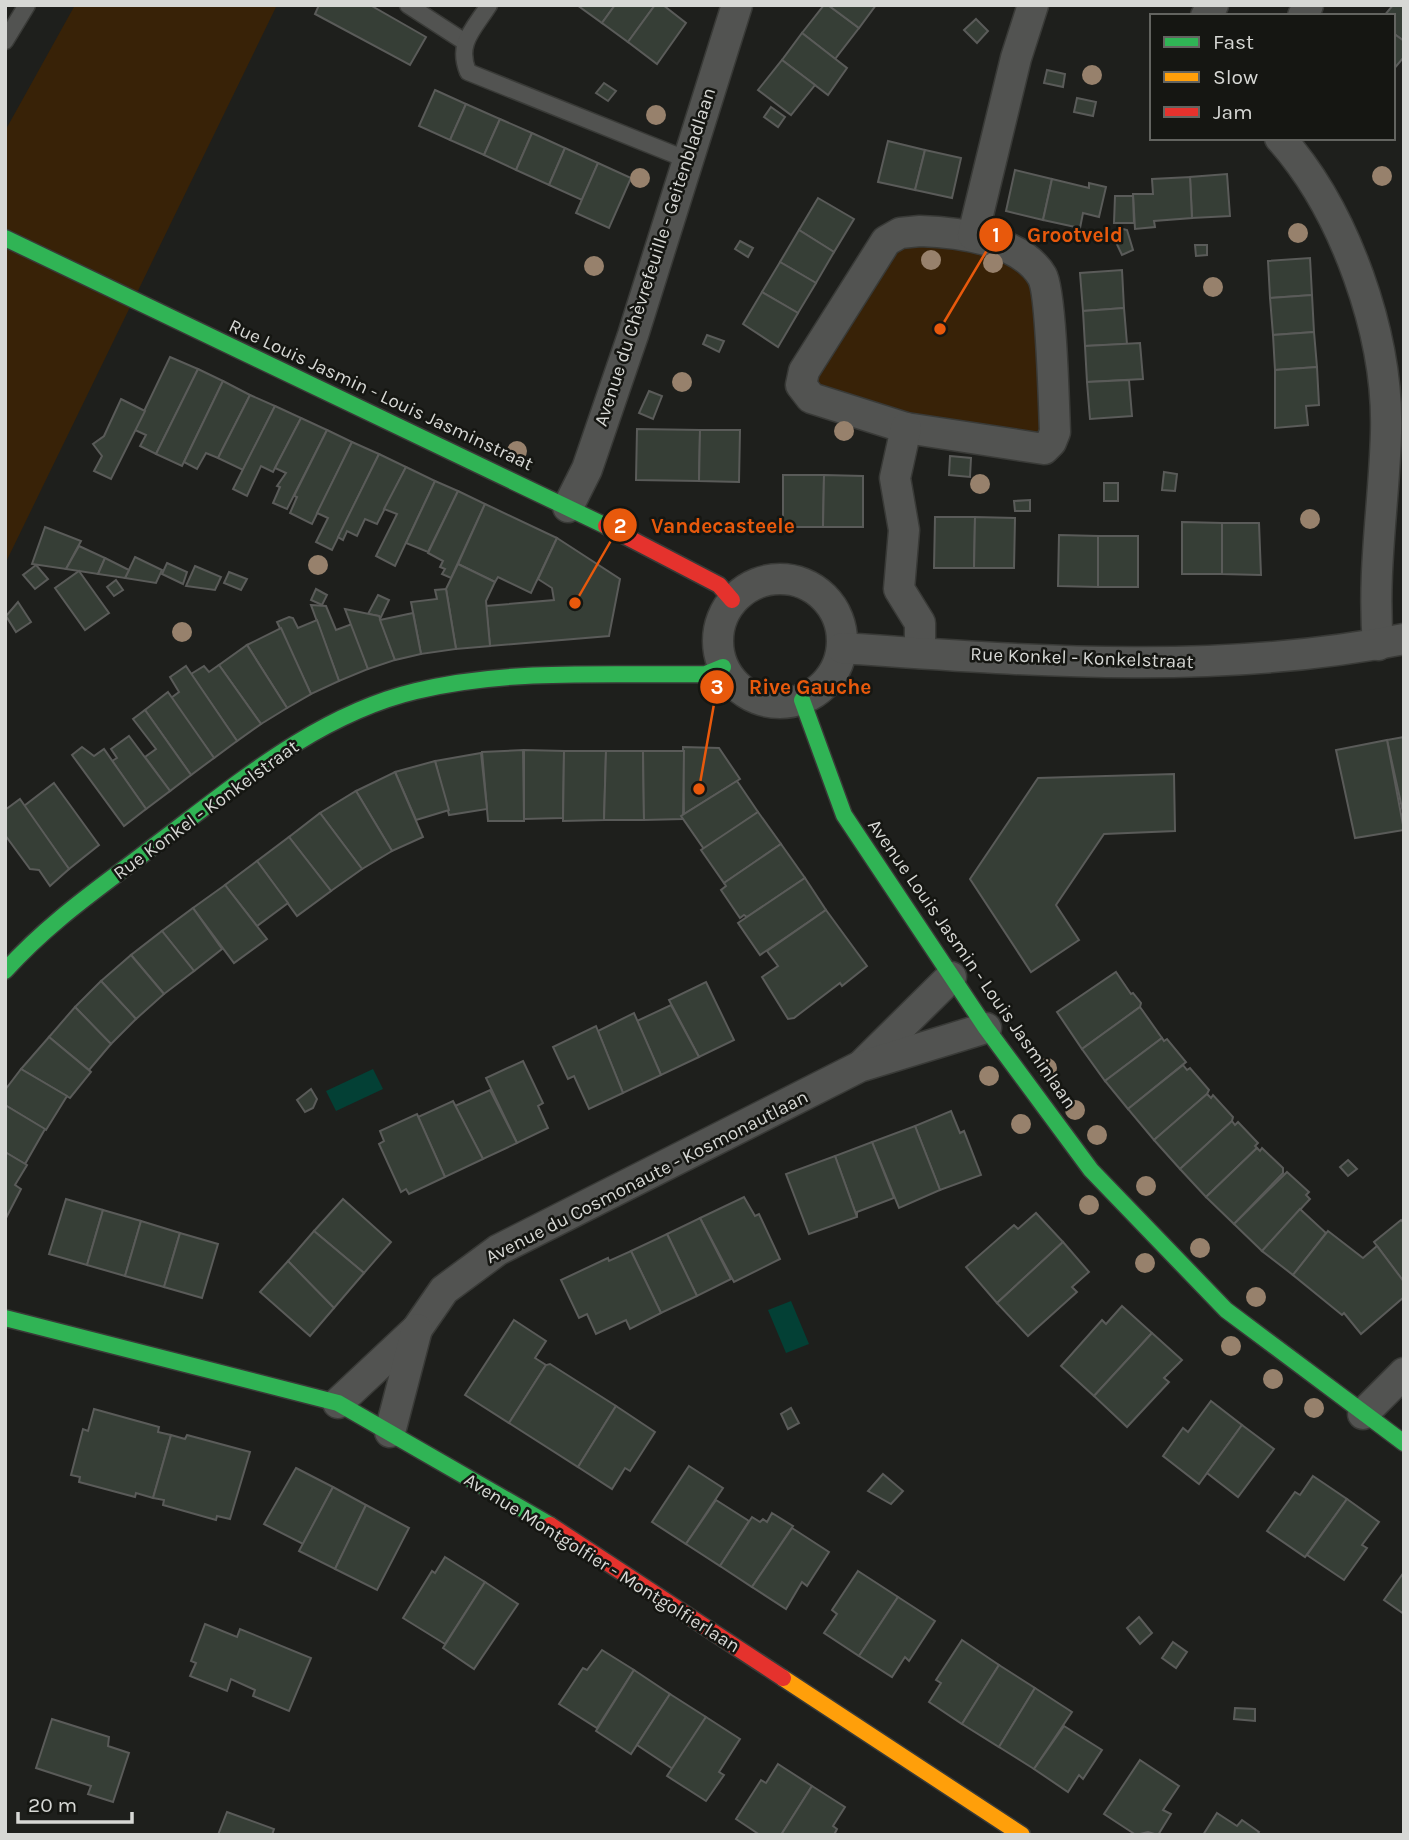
<svg xmlns="http://www.w3.org/2000/svg" width="1409" height="1840" viewBox="0 0 1409 1840" font-family="Karla,sans-serif">
<rect width="100%" height="100%" fill="#1e1f1c"/>
<g fill="#382207">
<path d="M75,5H277L5,564V131Z"/>
<path d="M900,243L984,249L1032,274L1043,435L943,428L817,385L816,371Z"/>
</g>
<g fill="#034035">
<path d="M373,1069L383,1089L336,1111L326,1091Z"/>
<path d="M791,1301L809,1344L786,1353L768,1310Z"/>
</g>
<g fill="#363e36" stroke="#5a5b59" stroke-width="2">
<path d="M319,5H370L426,37L410,65L315,14Z"/>
<path d="M577,5H615L602,23Z"/>
<path d="M615,5H655L628,42L602,23Z"/>
<path d="M655,5H663L686,23L657,64L628,42Z"/>
<path d="M824,5H828L859,28L835,59L802,33Z"/>
<path d="M828,5H876L859,28Z"/>
<path d="M1393,5H1404V41L1393,33V16H1384Z"/>
<path d="M976,19L988,31L977,43L964,30Z"/>
<path d="M802,33L847,68L828,95L782,60Z"/>
<path d="M1393,33L1404,41V57L1393,70Z"/>
<path d="M782,60L815,85L791,115L758,90Z"/>
<path d="M1047,70L1065,74L1063,87L1044,83Z"/>
<path d="M604,83L616,91L608,101L596,93Z"/>
<path d="M435,90L466,104L450,140L419,126Z"/>
<path d="M1077,98L1096,102L1093,116L1074,112Z"/>
<path d="M466,104L500,119L484,155L450,140Z"/>
<path d="M771,107L785,117L778,127L764,117Z"/>
<path d="M500,119L532,133L516,170L484,155Z"/>
<path d="M532,133L565,148L549,185L516,170Z"/>
<path d="M888,141L925,150L915,190L878,182Z"/>
<path d="M565,148L598,163L582,200L549,185Z"/>
<path d="M925,150L961,158L952,198L915,190Z"/>
<path d="M598,163L631,178L609,228L576,213Z"/>
<path d="M1015,170L1052,179L1043,220L1006,211Z"/>
<path d="M1227,174L1230,216L1192,218L1190,177Z"/>
<path d="M1190,177L1192,218L1154,221L1155,227L1135,229L1133,194H1153L1152,179Z"/>
<path d="M1052,179L1089,188V183L1106,187L1099,217L1083,213L1080,228L1043,220Z"/>
<path d="M1115,196H1133L1134,223H1114Z"/>
<path d="M818,198L854,219L834,252L799,230Z"/>
<path d="M1123,229L1127,230L1133,250L1122,255L1113,236Z"/>
<path d="M799,230L834,252L816,283L780,262Z"/>
<path d="M740,241L753,248L748,257L735,249Z"/>
<path d="M1195,245H1207V255L1196,256Z"/>
<path d="M1310,258L1312,295L1270,298L1268,261Z"/>
<path d="M780,262L816,283L798,313L762,292Z"/>
<path d="M1122,270L1124,308L1083,311L1080,273Z"/>
<path d="M762,292L798,313L778,347L743,324Z"/>
<path d="M1312,295L1314,332L1273,335L1270,298Z"/>
<path d="M1124,308L1127,344L1085,346L1083,311Z"/>
<path d="M1314,332L1317,367L1275,370L1273,335Z"/>
<path d="M707,335L724,341L719,352L703,344Z"/>
<path d="M1140,343L1143,379L1087,382L1085,346Z"/>
<path d="M170,357L198,369L156,454L140,446L146,435L135,430Z"/>
<path d="M1317,367L1319,405L1306,406L1308,425L1275,428V370Z"/>
<path d="M198,369L223,381L182,466L156,454Z"/>
<path d="M1129,380L1132,416L1090,419L1087,382Z"/>
<path d="M223,381L250,395L218,458L206,453L197,469L184,462Z"/>
<path d="M649,391L662,396L653,419L639,413Z"/>
<path d="M250,395L275,406L243,470L218,458Z"/>
<path d="M121,399L145,411L111,479L94,471L102,456L93,444L104,436Z"/>
<path d="M275,406L301,418L273,472L261,466L247,496L233,489Z"/>
<path d="M301,418L327,430L287,509L273,503L280,487L277,486L286,473L275,468Z"/>
<path d="M637,429L700,430L699,481L636,480Z"/>
<path d="M327,430L352,442L312,524L290,513L297,497L294,496Z"/>
<path d="M700,430H740L739,482L699,481Z"/>
<path d="M352,442L379,454L332,550L316,542L328,518L317,513Z"/>
<path d="M379,454L406,467L377,524L365,519L357,536L347,531L343,540L338,537Z"/>
<path d="M950,456L971,458L970,477L949,475Z"/>
<path d="M406,467L435,481L395,566L376,556L397,514L384,509Z"/>
<path d="M1164,472L1177,474L1175,491L1162,490Z"/>
<path d="M783,475H824L823,527H783Z"/>
<path d="M824,475L863,476V527H823Z"/>
<path d="M435,481L458,491L428,552L406,543Z"/>
<rect x="1104" y="483" width="14" height="18"/>
<path d="M458,491L485,504L451,578L442,574L445,569L440,567L443,561L428,553Z"/>
<path d="M1030,500V511H1015L1014,501Z"/>
<path d="M485,504L557,538L531,593L498,577L495,582L458,564Z"/>
<path d="M935,517H975L974,568H934Z"/>
<path d="M975,517L1015,518L1014,568H974Z"/>
<path d="M1182,522L1222,523V574H1182Z"/>
<path d="M1222,523H1259L1261,575L1222,574Z"/>
<path d="M45,527L81,541L66,569L32,564Z"/>
<path d="M1059,535L1098,536V587L1058,586Z"/>
<rect x="1098" y="536" width="40" height="51"/>
<path d="M557,538L620,579L609,636L490,646L486,606L554,600L552,588L538,579Z"/>
<path d="M79,546L105,558L98,574L66,569Z"/>
<path d="M135,557L162,570L156,583L125,578Z"/>
<path d="M105,558L129,570L125,578L98,574Z"/>
<path d="M167,563L187,572L183,584L162,574Z"/>
<path d="M458,564L495,582L486,601L490,646L456,649L446,589Z"/>
<path d="M36,565L48,579L35,589L23,575Z"/>
<path d="M195,566L221,577L215,590L186,586Z"/>
<path d="M79,571L109,613L85,630L55,588Z"/>
<path d="M229,572L247,579L241,590L224,583Z"/>
<path d="M116,580L123,590L114,596L107,587Z"/>
<path d="M316,589L327,595L322,605L311,600Z"/>
<path d="M446,589L456,649L421,654L411,602L437,599L435,590Z"/>
<path d="M378,595L389,600L380,619L379,616L368,614Z"/>
<path d="M18,602L31,622L16,632L6,616Z"/>
<path d="M311,605L326,606L336,630L352,624L368,669L339,681Z"/>
<path d="M345,609L379,616L395,660L368,669Z"/>
<path d="M413,613L421,654L395,660L380,620Z"/>
<path d="M289,617L293,618L298,628L317,620L339,681L311,694L277,622Z"/>
<path d="M281,628L311,694L287,708L247,645Z"/>
<path d="M247,645L287,708L261,724L219,665Z"/>
<path d="M219,665L261,724L237,741L191,674L204,666L209,672Z"/>
<path d="M186,666L237,741L214,758L171,698L179,692L170,677Z"/>
<path d="M168,692L214,758L191,775L145,710Z"/>
<path d="M145,710L191,775L170,791L145,757L156,749L133,719Z"/>
<path d="M129,736L170,791L146,809L112,761L117,758L111,749Z"/>
<path d="M1404,737V817L1387,740Z"/>
<path d="M1387,740L1404,830L1355,838L1336,750Z"/>
<path d="M82,747L94,756L104,749L146,809L124,826L72,755Z"/>
<path d="M683,747L719,748L740,779L684,814Z"/>
<path d="M523,750L524,821H488L482,752Z"/>
<path d="M524,750L564,751L563,818L524,819Z"/>
<path d="M564,751H606L604,820L563,821Z"/>
<path d="M606,751H643L644,820H604Z"/>
<path d="M643,751H684L683,819L644,820Z"/>
<path d="M481,753L487,809L449,815L435,761Z"/>
<path d="M435,761L449,810L416,820L395,772Z"/>
<path d="M395,772L423,837L392,851L356,791Z"/>
<path d="M1174,774L1175,831L1104,834L1056,905L1079,940L1031,972L970,879L1038,778Z"/>
<path d="M737,781L758,812L704,849L681,816Z"/>
<path d="M54,783L99,845L69,869L24,806Z"/>
<path d="M356,791L392,851L362,869L320,813Z"/>
<path d="M20,799L69,869L50,886L39,870L30,869L5,835V810Z"/>
<path d="M758,812L781,844L724,883L701,850Z"/>
<path d="M320,813L362,869L331,891L289,837Z"/>
<path d="M289,837L331,891L297,916L257,861Z"/>
<path d="M781,844L805,878L747,917L744,915L740,918L721,890L726,886L724,883Z"/>
<path d="M257,861L288,903L257,926L225,885Z"/>
<path d="M805,878L826,910L760,955L738,923Z"/>
<path d="M225,885L267,939L234,963L193,908Z"/>
<path d="M193,908L222,949L194,971L162,931Z"/>
<path d="M826,910L867,966L842,986L840,983L794,1018L788,1019L762,977L778,966L767,951Z"/>
<path d="M162,931L194,971L164,994L131,955Z"/>
<path d="M131,955L164,994L136,1019L101,981Z"/>
<path d="M1116,972L1131,994L1133,993L1141,1003L1140,1007L1082,1049L1057,1012Z"/>
<path d="M101,981L136,1019L111,1044L75,1007Z"/>
<path d="M706,982L734,1040L699,1057L669,1000Z"/>
<path d="M671,1005L699,1057L661,1075L637,1021Z"/>
<path d="M75,1007L111,1044L89,1070L49,1037Z"/>
<path d="M1140,1007L1162,1038L1105,1081L1082,1049Z"/>
<path d="M634,1013L661,1075L623,1093L598,1031Z"/>
<path d="M596,1026L623,1093L589,1109L574,1076L568,1079L553,1047Z"/>
<path d="M49,1037L91,1072L70,1098L21,1069Z"/>
<path d="M1162,1038L1164,1041L1167,1039L1186,1062L1128,1109L1105,1081Z"/>
<path d="M523,1061L543,1103L538,1106L548,1128L517,1143L486,1078Z"/>
<path d="M1183,1065L1187,1070L1190,1068L1209,1090L1207,1094L1154,1140L1128,1109Z"/>
<path d="M21,1069L67,1096L46,1130L5,1105V1090Z"/>
<path d="M311,1089L317,1099L313,1108L305,1112L297,1100Z"/>
<path d="M490,1090L517,1143L483,1159L455,1106Z"/>
<path d="M1207,1094L1211,1098L1213,1095L1233,1117L1232,1121L1180,1169L1154,1140Z"/>
<path d="M453,1101L483,1159L445,1177L418,1117Z"/>
<path d="M5,1105L45,1129L25,1164L5,1152Z"/>
<path d="M951,1111L960,1133L964,1131L981,1175L940,1190L915,1126Z"/>
<path d="M417,1114L445,1177L409,1194L406,1189L401,1192L379,1144L384,1141L380,1131Z"/>
<path d="M1232,1121L1235,1125L1238,1122L1258,1143L1255,1146L1257,1148L1206,1197L1180,1169Z"/>
<path d="M915,1126L940,1190L899,1208L872,1142Z"/>
<path d="M872,1142L894,1198L857,1212V1217L835,1156Z"/>
<path d="M1257,1148L1260,1151L1262,1148L1283,1168V1173L1234,1224L1206,1197Z"/>
<path d="M5,1152L27,1165L15,1185L21,1189L5,1220Z"/>
<path d="M835,1156L857,1217L809,1234L786,1174Z"/>
<path d="M1348,1160L1357,1169L1348,1176L1340,1167Z"/>
<path d="M1287,1172L1309,1192L1306,1195L1310,1199L1262,1251L1234,1224Z"/>
<path d="M744,1197L755,1216L759,1214L780,1259L734,1282L700,1218Z"/>
<path d="M66,1199L103,1210L87,1265L49,1254Z"/>
<path d="M343,1199L391,1242L364,1273L314,1231Z"/>
<path d="M1300,1209L1326,1233L1293,1275L1262,1251Z"/>
<path d="M103,1210L141,1221L125,1276L87,1265Z"/>
<path d="M1036,1213L1063,1242L997,1303L966,1267L1014,1225L1018,1229Z"/>
<path d="M700,1218L731,1279L697,1296L667,1234Z"/>
<path d="M1401,1220L1404,1223V1282L1374,1242Z"/>
<path d="M141,1221L180,1233L164,1287L125,1276Z"/>
<path d="M314,1231L364,1273L334,1308L288,1261Z"/>
<path d="M1328,1231L1363,1258L1377,1246L1404,1282V1297L1361,1334L1344,1313L1342,1315L1293,1275Z"/>
<path d="M180,1233L218,1244L202,1298L164,1287Z"/>
<path d="M667,1234L697,1296L661,1313L631,1251Z"/>
<path d="M1063,1242L1089,1272L1072,1287L1077,1292L1028,1336L997,1303Z"/>
<path d="M631,1251L661,1313L630,1329L626,1320L596,1334L587,1314L579,1318L561,1280L608,1258L609,1261Z"/>
<path d="M288,1261L334,1308L310,1336L260,1292Z"/>
<path d="M1122,1306L1152,1333L1094,1396L1061,1366L1102,1320L1106,1324Z"/>
<path d="M514,1320L546,1341L535,1358L546,1365L509,1423L465,1395Z"/>
<path d="M1152,1333L1182,1360L1164,1378L1169,1382L1127,1427L1094,1396Z"/>
<path d="M550,1364L616,1406L578,1467L509,1423L546,1365Z"/>
<path d="M1211,1401L1242,1425L1199,1484L1163,1456L1183,1428L1188,1432Z"/>
<path d="M616,1406L655,1432L630,1471L625,1468L612,1489L578,1467Z"/>
<path d="M791,1408L799,1423L788,1429L781,1414Z"/>
<path d="M94,1409L159,1427L158,1432L171,1435L153,1498L136,1493L135,1497L79,1482L80,1477L71,1475L83,1429L88,1431Z"/>
<path d="M1242,1425L1274,1449L1238,1497L1207,1473Z"/>
<path d="M171,1435L185,1439L187,1435L250,1452L230,1519L217,1516L216,1520L163,1505L164,1500L153,1498Z"/>
<path d="M689,1466L723,1488L686,1544L652,1522Z"/>
<path d="M296,1468L333,1487L303,1544L264,1524Z"/>
<path d="M883,1474L903,1491L891,1504L868,1491Z"/>
<path d="M1313,1476L1347,1499L1305,1557L1267,1531L1295,1492L1300,1495Z"/>
<path d="M333,1487L366,1505L335,1569L299,1551Z"/>
<path d="M1347,1499L1379,1522L1362,1545L1367,1548L1344,1580L1307,1555Z"/>
<path d="M716,1500L749,1521L720,1566L686,1544Z"/>
<path d="M366,1505L409,1528L377,1590L335,1569Z"/>
<path d="M772,1513L793,1526L752,1587L720,1566L752,1517L760,1522L763,1519L767,1522Z"/>
<path d="M792,1528L829,1552L807,1586L802,1582L786,1609L752,1587Z"/>
<path d="M445,1557L485,1582L445,1644L403,1618L432,1571L435,1573Z"/>
<path d="M858,1571L898,1597L859,1656L824,1633L837,1614L832,1610Z"/>
<path d="M1404,1572V1614L1384,1600Z"/>
<path d="M485,1582L518,1604L474,1669L443,1648Z"/>
<path d="M898,1597L935,1621L909,1661L905,1657L892,1677L859,1656Z"/>
<path d="M1139,1617L1152,1633L1140,1644L1127,1628Z"/>
<path d="M205,1624L237,1637L240,1629L311,1658L289,1711L253,1696L255,1690L231,1679L227,1691L190,1676L196,1663L191,1661Z"/>
<path d="M962,1640L999,1665L962,1724L929,1702L941,1683L936,1680Z"/>
<path d="M1173,1642L1187,1652L1176,1668L1162,1658Z"/>
<path d="M602,1650L634,1670L597,1728L559,1704L583,1668L587,1670Z"/>
<path d="M999,1665L1035,1688L999,1747L962,1724Z"/>
<path d="M634,1670L670,1694L631,1754L596,1731Z"/>
<path d="M1035,1688L1072,1712L1034,1769L999,1747Z"/>
<path d="M670,1694L706,1717L673,1769L637,1745Z"/>
<path d="M1235,1708L1255,1709V1721L1234,1719Z"/>
<path d="M706,1717L740,1739L719,1772L724,1775L706,1801L667,1776Z"/>
<path d="M52,1719L109,1737L108,1746L129,1753L113,1802L88,1794L91,1786L36,1768Z"/>
<path d="M1064,1726L1102,1750L1083,1779L1079,1775L1068,1792L1034,1769Z"/>
<path d="M1140,1760L1179,1786L1163,1810L1171,1814L1158,1835L1148,1832L1136,1835L1104,1814Z"/>
<path d="M778,1764L812,1786L781,1835H760L736,1819L761,1780L766,1783Z"/>
<path d="M812,1786L845,1807L833,1826L837,1829L834,1835H781Z"/>
<path d="M227,1812L274,1829L272,1835H218Z"/>
<path d="M1217,1813L1237,1826L1242,1820L1259,1832L1257,1835H1203Z"/>
</g>
<g fill="none" stroke-linecap="round" stroke-linejoin="round">
<g stroke="#393a37" stroke-width="19">
<g id="lane">
<path d="M408,5L465,42"/>
<path d="M489,5C474,29 456,43 468,72L688,160"/>
<path d="M5,41L27,5"/>
</g>
</g>
<g stroke="#393a37" stroke-width="33">
<g id="street">
<path d="M1206,16L1213,5"/>
<path d="M1303,16L1308,5"/>
<path d="M1280,138C1345,211 1389,335 1386,433C1384,505 1372,571 1378,645"/>
<path d="M920,231C957,232 1021,240 1042,276C1051,291 1054,406 1055,432L1051,442L1044,449L906,428L811,398L801,385L804,371L886,241L900,233Z"/>
<path d="M973,235L1016,58L1033,5"/>
<path d="M906,428L895,478L904,530L899,589L920,623V653"/>
<path d="M568,507L587,469L633,335L737,5"/>
<circle cx="780" cy="641" r="62"/>
<path d="M842,648C1029,661 1219,676 1404,639"/>
<path d="M862,1065L951,977"/>
<path d="M338,1403L417,1329L444,1290L498,1250L859,1067L986,1028"/>
<path d="M1363,1414L1404,1373"/>
<path d="M390,1432L417,1329"/>
</g>
</g>
<g stroke="#393a37" stroke-width="19">
<g id="fast">
<path d="M5,238L606,526"/>
<path d="M802,700L844,815L986,1028L1091,1170L1226,1310L1404,1443"/>
<path d="M5,971C49,922 98,889 150,849C232,788 315,715 416,691C510,668 610,676 706,674L723,667"/>
<path d="M5,1318L338,1403L550,1525"/>
</g>
</g>
<g stroke="#393a37" stroke-width="19">
<path id="slow" d="M783,1678L1022,1835"/>
</g>
<g stroke="#393a37" stroke-width="19">
<g id="jam">
<path d="M606,526L719,585L732,600"/>
<path d="M550,1525L783,1678"/>
</g>
</g>
<use href="#lane" stroke="#525351" stroke-width="16"/>
<use href="#street" stroke="#525351" stroke-width="30"/>
<use href="#fast" stroke="#30b455" stroke-width="16"/>
<use href="#slow" stroke="#ff9f0a" stroke-width="16"/>
<use href="#jam" stroke="#e5322d" stroke-width="16"/>
</g>
<g fill="#97816c">
<circle cx="1092" cy="75" r="10"/>
<circle cx="656" cy="115" r="10"/>
<circle cx="1382" cy="176" r="10"/>
<circle cx="640" cy="178" r="10"/>
<circle cx="1298" cy="233" r="10"/>
<circle cx="931" cy="260" r="10"/>
<circle cx="993" cy="263" r="10"/>
<circle cx="594" cy="266" r="10"/>
<circle cx="1213" cy="287" r="10"/>
<circle cx="682" cy="382" r="10"/>
<circle cx="844" cy="431" r="10"/>
<circle cx="517" cy="451" r="10"/>
<circle cx="980" cy="484" r="10"/>
<circle cx="1310" cy="519" r="10"/>
<circle cx="318" cy="565" r="10"/>
<circle cx="182" cy="632" r="10"/>
<circle cx="1047" cy="1068" r="10"/>
<circle cx="989" cy="1076" r="10"/>
<circle cx="1075" cy="1110" r="10"/>
<circle cx="1021" cy="1124" r="10"/>
<circle cx="1097" cy="1135" r="10"/>
<circle cx="1146" cy="1186" r="10"/>
<circle cx="1089" cy="1205" r="10"/>
<circle cx="1200" cy="1248" r="10"/>
<circle cx="1145" cy="1263" r="10"/>
<circle cx="1256" cy="1297" r="10"/>
<circle cx="1231" cy="1346" r="10"/>
<circle cx="1273" cy="1379" r="10"/>
<circle cx="1314" cy="1408" r="10"/>
</g>
<g text-anchor="middle" dominant-baseline="central" stroke-width="5" stroke-linejoin="round" paint-order="stroke">
<g font-size="19" fill="#d7d8d5" stroke="#151612">
<text transform="translate(655 257) rotate(-72)">Avenue du Chèvrefeuille - Geitenbladlaan</text>
<text transform="translate(381 395) rotate(25)">Rue Louis Jasmin - Louis Jasminstraat</text>
<text transform="translate(1082 658) rotate(2)">Rue Konkel - Konkelstraat</text>
<text transform="translate(206 810) rotate(-36)">Rue Konkel - Konkelstraat</text>
<text transform="translate(972 964) rotate(55)">Avenue Louis Jasmin - Louis Jasminlaan</text>
<text transform="translate(647 1177) rotate(-27)">Avenue du Cosmonaute - Kosmonautlaan</text>
<text transform="translate(602 1563) rotate(32)">Avenue Montgolfier - Montgolfierlaan</text>
</g>
</g>
<path fill="none" stroke="#e8590c" stroke-width="2.5" d="M940 329L996 235M575 603L620 525M699 789L717 687"/>
<g fill="#e8590c" stroke="#151612" stroke-width="2.5">
<circle cx="940" cy="329" r="7"/>
<circle cx="575" cy="603" r="7"/>
<circle cx="699" cy="789" r="7"/>
<circle cx="996" cy="235" r="18"/>
<circle cx="620" cy="525" r="18"/>
<circle cx="717" cy="687" r="18"/>
</g>
<g font-size="21" text-anchor="middle" font-weight="bold" fill="#fff">
<text x="996" y="242">1</text>
<text x="620" y="533">2</text>
<text x="717" y="694">3</text>
</g>
<g font-size="21" text-anchor="middle" font-weight="bold" fill="#e8590c" stroke="#151612" stroke-width="5" stroke-linejoin="round" paint-order="stroke">
<text x="1075" y="242">Grootveld</text>
<text x="723" y="533">Vandecasteele</text>
<text x="810" y="694">Rive Gauche</text>
</g>
<rect width="1409" height="1840" fill="none" stroke="#d7d8d5" stroke-width="14"/>
<rect x="1150" y="14" width="245" height="126" fill="#151612" stroke="#636460" stroke-width="2"/>
<rect x="1164" y="37" width="35" height="10" fill="#30b455" stroke="#636460" stroke-width="2"/>
<text x="1213" y="49" font-size="21" fill="#d7d8d5">Fast</text>
<rect x="1164" y="72" width="35" height="10" fill="#ff9f0a" stroke="#636460" stroke-width="2"/>
<text x="1213" y="84" font-size="21" fill="#d7d8d5">Slow</text>
<rect x="1164" y="107" width="35" height="10" fill="#e5322d" stroke="#636460" stroke-width="2"/>
<text x="1213" y="119" font-size="21" fill="#d7d8d5">Jam</text>
<path d="M18 1812v10h114v-10" fill="none" stroke="#d7d8d5" stroke-width="3.5"/>
<text x="28" y="1812" font-size="21" fill="#d7d8d5" stroke="#151612" stroke-width="5" paint-order="stroke">20 m</text>
</svg>
